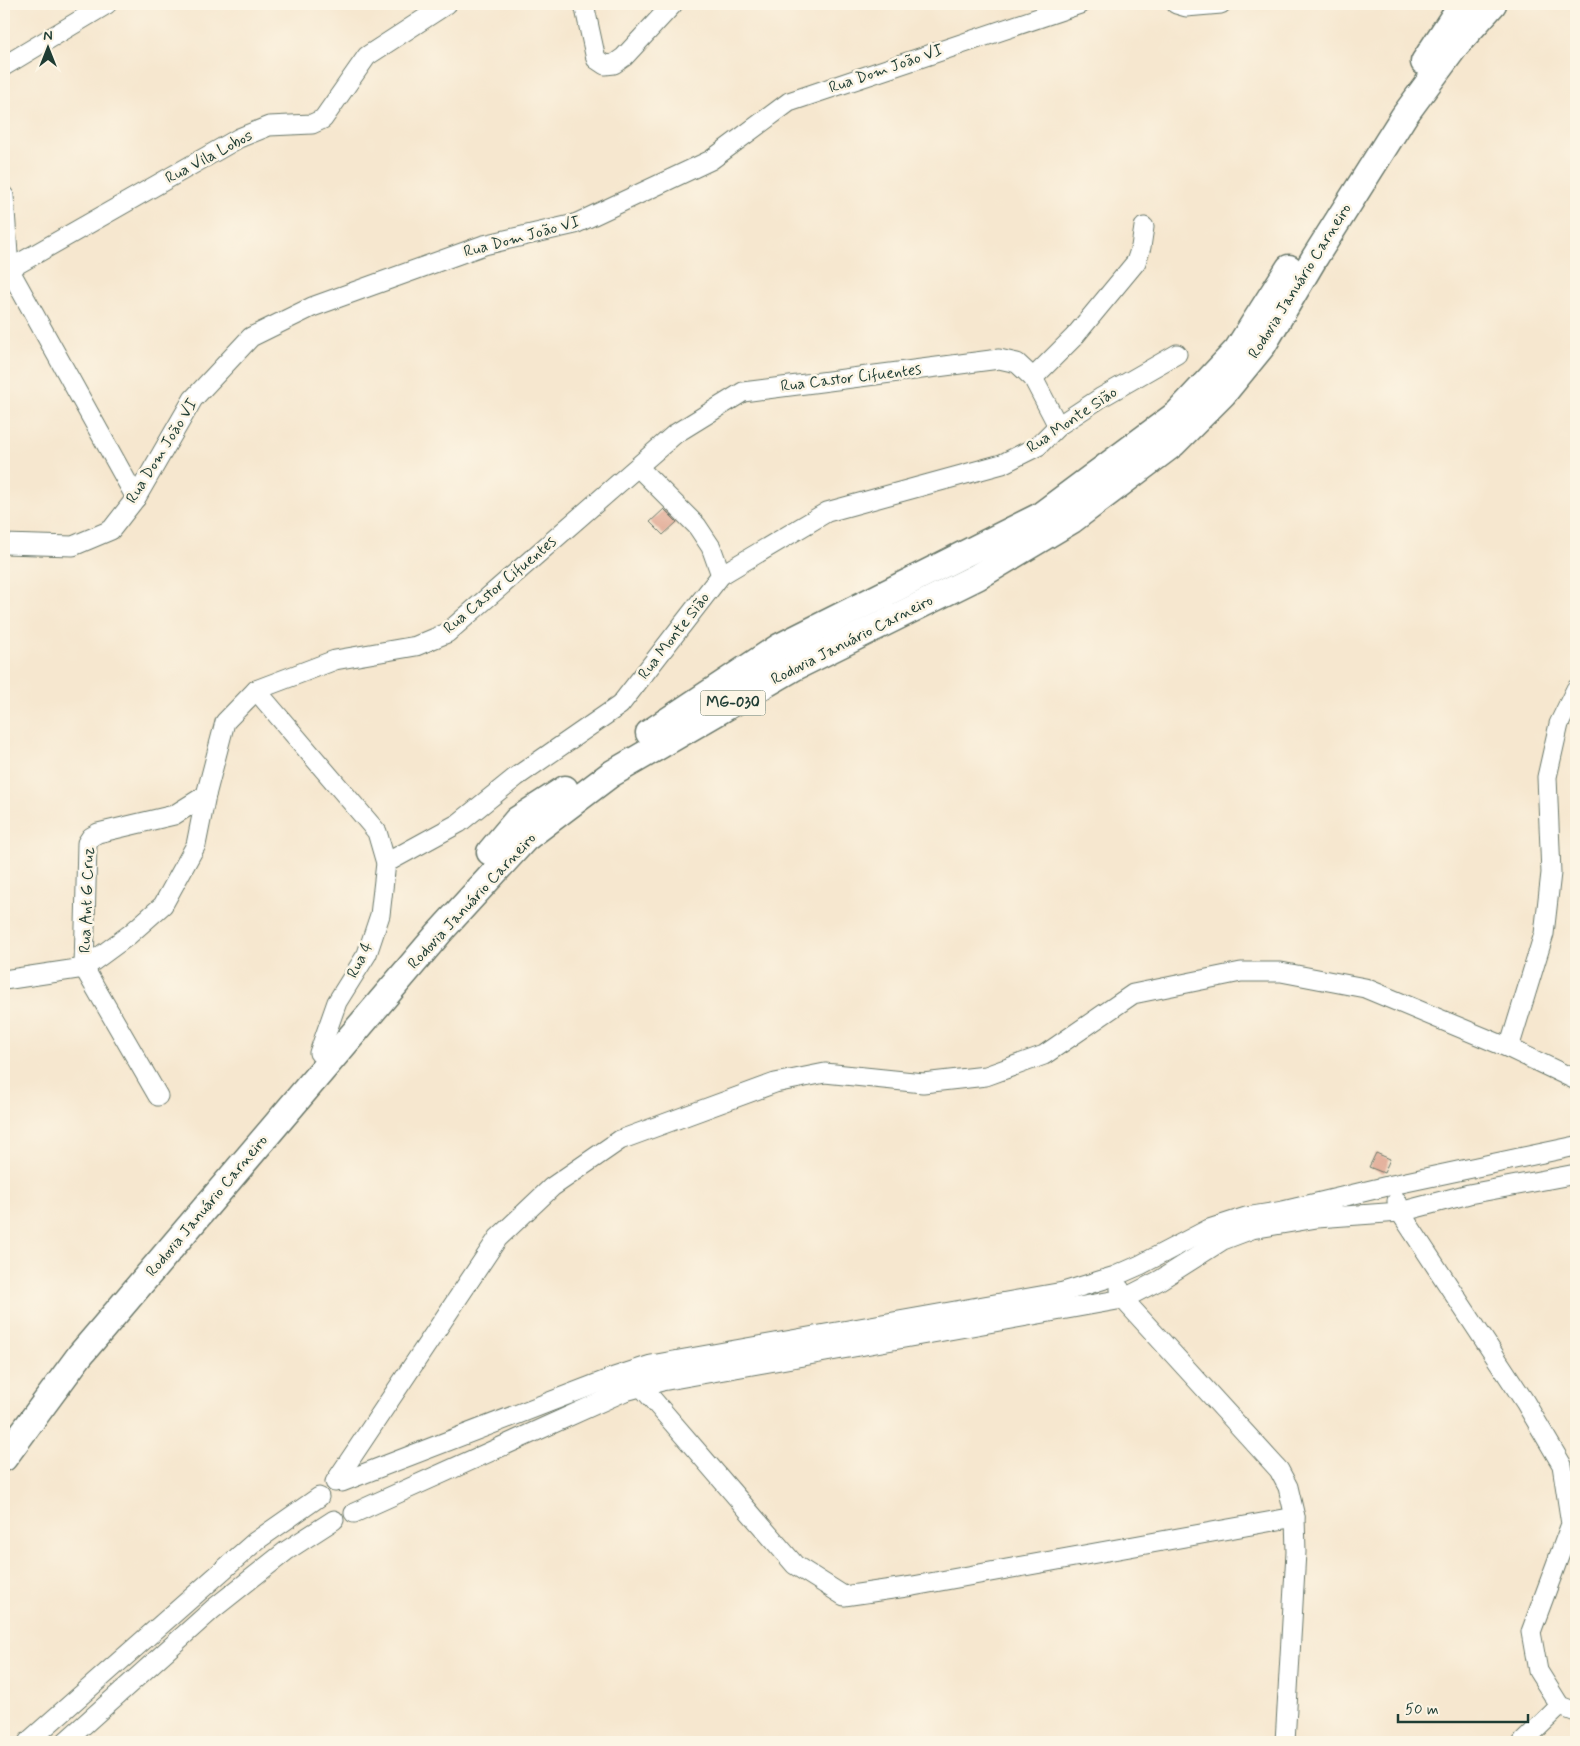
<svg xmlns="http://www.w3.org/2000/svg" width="1580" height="1746" viewBox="0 0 1580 1746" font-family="Mynerve,sans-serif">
<rect width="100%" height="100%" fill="#fcf5e5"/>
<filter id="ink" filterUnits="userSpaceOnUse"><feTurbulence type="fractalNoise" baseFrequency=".02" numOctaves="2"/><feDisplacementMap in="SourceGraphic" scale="10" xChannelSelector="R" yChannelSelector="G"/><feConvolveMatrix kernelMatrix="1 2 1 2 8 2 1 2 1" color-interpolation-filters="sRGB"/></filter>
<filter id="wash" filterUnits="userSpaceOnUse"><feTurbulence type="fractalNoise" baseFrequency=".0096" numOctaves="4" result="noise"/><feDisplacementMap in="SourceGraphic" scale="20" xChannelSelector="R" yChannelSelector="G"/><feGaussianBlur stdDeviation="1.12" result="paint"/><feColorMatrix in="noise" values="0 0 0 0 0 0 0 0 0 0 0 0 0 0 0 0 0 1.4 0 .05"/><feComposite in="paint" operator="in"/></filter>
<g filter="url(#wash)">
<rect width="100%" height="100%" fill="#f6e7cf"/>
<g id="blocks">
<g fill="#dea08b">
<path d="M664,509L677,522L663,535L650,522Z"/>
<path d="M1376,1153L1390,1159L1384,1173L1369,1167Z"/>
</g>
</g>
</g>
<g filter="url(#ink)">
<use href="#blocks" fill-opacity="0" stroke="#6a786a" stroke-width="1"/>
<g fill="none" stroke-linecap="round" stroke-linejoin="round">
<g stroke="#6a786a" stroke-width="21">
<g id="minor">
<path d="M584,4L596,59L605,65L614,64L624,57L673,4"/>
<path d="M1176,4L1186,7L1221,4"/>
<path d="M4,66L107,4"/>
<path d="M4,196L9,269L136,498"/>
<path d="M4,272L239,138L269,126L312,124L323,119L367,56L447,4"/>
<path d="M1033,378L1074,337L1136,262L1141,247L1144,227"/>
<path d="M638,467L697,526L711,547L721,575"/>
<path d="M4,544L73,546L111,530L136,498L193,399L251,337L312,307L484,245L575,224L711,160L789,102L1080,4"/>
<path d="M256,690L377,832L386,863L380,915L367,954L337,1002L319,1053"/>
<path d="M386,863L459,823L516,777L620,705L721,575L827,512L1002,464L1038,446L1058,426L1102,397L1177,354"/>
<path d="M4,980L84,968L129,935L163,905L196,845L206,795L225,722L256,690L335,660L416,646L447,633L675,434L743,392L999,359L1017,363L1033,378L1058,426"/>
<path d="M1509,1048L1544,934L1551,873L1547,777L1559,724L1576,689"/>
<path d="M158,1096L84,968L87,843L91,837L98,833L174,815L206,795"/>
<path d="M1397,1201L1400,1212L1525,1402L1562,1465L1571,1524L1531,1632L1538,1671L1560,1706L1576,1712"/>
<path d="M1120,1289L1123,1299L1279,1470L1288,1487L1295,1517L1296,1552L1285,1742"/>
<path d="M640,1375L641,1386L795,1565L844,1596L913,1586L1295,1517"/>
<path d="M335,1482L498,1238L552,1187L620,1140L775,1083L825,1073L923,1083L986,1076L1044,1055L1133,994L1241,972H1281L1365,988L1509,1048L1576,1080"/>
<path d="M342,1482L614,1377L651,1365L1063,1292L1115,1276L1140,1265L1209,1229L1246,1217L1283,1211L1392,1185L1576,1146"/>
<path d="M354,1513L625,1391L662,1381L1123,1299L1160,1280L1223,1240L1252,1229L1317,1218L1400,1212L1469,1194L1576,1174"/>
<path d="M28,1742L256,1541L319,1497"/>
<path d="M65,1742L213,1609L286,1551L334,1520"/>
<path d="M1523,1742L1560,1706"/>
</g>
</g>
<g stroke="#6a786a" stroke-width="29">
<g id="highway">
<path d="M1424,62L1462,4"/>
<path d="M649,733L779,647L1040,516L1177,414L1237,350L1289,268"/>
<path d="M490,852L517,820L565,789"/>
<path d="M4,1458L80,1355L439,933L525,839L611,774L795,667L977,577L1072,520L1173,444L1223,394L1263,345L1315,257L1404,116L1457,44L1493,4"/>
</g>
</g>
<use href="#minor" stroke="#fff" stroke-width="19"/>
<use href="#highway" stroke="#fff" stroke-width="26"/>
</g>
</g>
<g text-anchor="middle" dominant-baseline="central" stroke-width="5" stroke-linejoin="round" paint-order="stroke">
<rect fill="#fcf5e5" stroke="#617469" stroke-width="1" x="700.5" y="690.5" width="65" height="25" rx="4"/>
<g font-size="15" font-weight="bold" fill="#1f3d34">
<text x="733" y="703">MG-030</text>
</g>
<g font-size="16" fill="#1f3d34" stroke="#fcf5e5">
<text transform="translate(886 69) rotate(-19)">Rua Dom João VI</text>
<text transform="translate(209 157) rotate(-28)">Rua Vila Lobos</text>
<text transform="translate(522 237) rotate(-15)">Rua Dom João VI</text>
<text transform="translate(1300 281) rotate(-58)">Rodovia Januário Carneiro</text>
<text transform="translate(851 378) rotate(-7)">Rua Castor Cifuentes</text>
<text transform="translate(1072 420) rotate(-34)">Rua Monte Sião</text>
<text transform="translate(162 451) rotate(-58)">Rua Dom João VI</text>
<text transform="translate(500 585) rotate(-40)">Rua Castor Cifuentes</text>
<text transform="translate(674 636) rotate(-52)">Rua Monte Sião</text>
<text transform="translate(852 640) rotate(-27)">Rodovia Januário Carneiro</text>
<text transform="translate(87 900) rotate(-88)">Rua Ant G Cruz</text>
<text transform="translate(472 901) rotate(-47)">Rodovia Januário Carneiro</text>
<text transform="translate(360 960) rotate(-63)">Rua 4</text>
<text transform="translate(207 1206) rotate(-50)">Rodovia Januário Carneiro</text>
</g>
</g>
<rect width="1580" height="1746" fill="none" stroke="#fcf5e5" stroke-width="20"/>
<g transform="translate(48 48)" stroke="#fcf5e5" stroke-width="4" paint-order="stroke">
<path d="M0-4L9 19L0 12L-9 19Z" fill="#1f3d34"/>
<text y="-8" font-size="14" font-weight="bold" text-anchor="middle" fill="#1f3d34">N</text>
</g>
<path d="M1398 1714v8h130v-8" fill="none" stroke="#1f3d34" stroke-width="2.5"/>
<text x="1405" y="1714" font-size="15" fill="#1f3d34" stroke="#fcf5e5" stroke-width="4" paint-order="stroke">50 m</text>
</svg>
